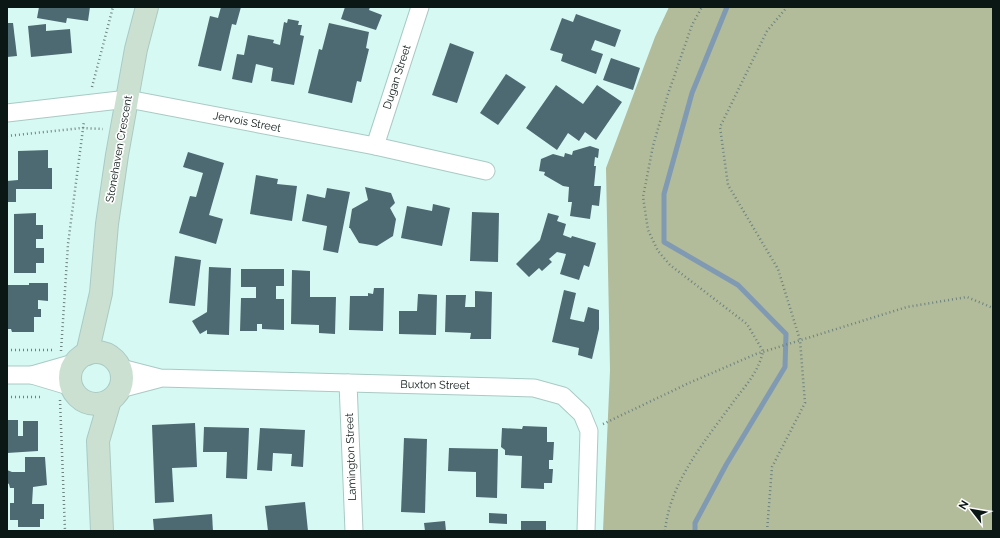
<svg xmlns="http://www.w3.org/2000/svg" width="1000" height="538" viewBox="0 0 1000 538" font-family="Raleway,sans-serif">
<rect width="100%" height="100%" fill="#d7f9f3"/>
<path fill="#b2bb9a" d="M669,7H993V531H603L610,370L606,168L655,37Z"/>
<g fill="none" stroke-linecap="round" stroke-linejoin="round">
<path stroke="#809ab3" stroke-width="5" d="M695,531V523L726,465L785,367L786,334L738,285L664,242V194L692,93L727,7"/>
</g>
<g fill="#4d6a72">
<path d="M39,7H90L88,21L67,18L66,23L37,18Z"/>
<path d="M221,7H241L236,25L232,24L221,71L198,66L210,16L218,18Z"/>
<path d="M345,7H370L369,10L382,15L376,30L341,19Z"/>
<path d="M576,14L621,30L615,47L595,40L591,50L603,54L596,74L561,61L563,54L550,50L562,18L573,22Z"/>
<path d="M288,19L299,21L298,25H302L300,35L304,36L294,85L271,81L273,68L256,64L252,83L232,79L237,54L244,55L248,35L274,40L273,43L280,45L284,22L287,23Z"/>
<path d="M7,23H13L17,56L7,57Z"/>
<path d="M329,23L369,32L366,48L369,49L361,82L357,81L352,103L308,93L319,49L322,50Z"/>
<path d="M46,24V31L70,29L72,53L31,57L28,26Z"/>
<path d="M450,43L474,52L457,103L432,95Z"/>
<path d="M611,58L640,68L633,90L603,80Z"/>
<path d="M506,74L526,87L498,125L480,113Z"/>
<path d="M556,85L583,104L597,85L622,102L596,140L585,132L579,141L568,133L557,150L526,128Z"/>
<path d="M590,146L599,149L598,158L595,157L594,166H596L594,186H601L599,206L592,205L590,219L570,216L572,202H568L569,187L563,186L544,175L545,172L539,171L541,159L553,154L564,157L565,153L572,155L573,151Z"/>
<path d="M48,150V168H52V189H16V202H7V181L18,180V151Z"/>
<path d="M188,152L224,163L209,215L223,219L216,244L179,233L190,196L196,197L203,173L183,167Z"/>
<path d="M256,175L278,179L277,184L297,186L292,221L250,214Z"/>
<path d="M365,187L391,193L395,203L390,208L396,219L393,236L377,246L359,243L350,228H349L352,209L368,200Z"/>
<path d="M327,188L350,192L338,253L323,250L327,226L302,221L307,194L325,198Z"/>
<path d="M433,204L450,208L442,246L401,238L407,206L432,211Z"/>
<path d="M472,212L499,213L498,262L470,261Z"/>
<path d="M36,213V225H43V239H36V248H44V263H36V273H14V214Z"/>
<path d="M548,213L559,216L557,221L566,224L563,235L571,238L572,236L596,243L589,267L584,265L579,280L560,274L566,254L557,252L549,259L552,262L542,271L539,268L529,277L516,264L540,240Z"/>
<path d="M175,256L201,260L195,306L169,303Z"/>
<path d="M209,267L231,268L229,335L207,334V330L200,334L192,321L207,312Z"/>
<path d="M241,269H284V286H276V299H284V330L262,329V324H257V331H240L241,298H256V287H241Z"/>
<path d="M292,270L310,271V297H336L335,334L319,333V325L291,324Z"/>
<path d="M29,283H48V301L38,300V309H41V317H34V332H12L11,329H7V285H29Z"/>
<path d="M374,288H384L383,331L349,330L350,296H368V293L373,294Z"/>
<path d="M564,290L576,293L570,319L584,322L588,307L599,310V329L592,359L578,355L579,348L552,342Z"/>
<path d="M475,291L492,292L491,339H470L471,333L445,332L446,295H466L465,307H475Z"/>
<path d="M418,294L437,295L436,335L399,334V311H417Z"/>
<path d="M7,420H18V436H23V421H38V451L7,453Z"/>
<path d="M195,423L197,467L172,468L174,502L155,503L152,425Z"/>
<path d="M523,426L547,427V442H554L553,460H549V469H553L552,483H544V489L521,488L522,456L505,455V450L501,447L502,428L522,429Z"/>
<path d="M204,427L249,428L247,479L226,478L227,452H203Z"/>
<path d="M260,428L305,430L303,467L291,466L292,454L273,453L272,471L257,470Z"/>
<path d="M404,438L427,439L425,513L401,512Z"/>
<path d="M449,448L498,449L497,498L476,497V472L448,471Z"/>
<path d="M25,457H45L47,485L33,487L32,504H44V519H40V527H18V520H10V503H14V488H10L9,484L7,483V470L12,472H25Z"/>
<path d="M305,502L308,531H268L265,506Z"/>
<path d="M489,513L507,514V524L489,523Z"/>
<path d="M212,514L213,531H154L153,519Z"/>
<path d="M445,521L446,531H425L424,523Z"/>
<rect x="521" y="521" width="25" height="10"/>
</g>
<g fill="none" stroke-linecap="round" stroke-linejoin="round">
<g stroke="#a9cac4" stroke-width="19">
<g id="street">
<path d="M7,113L128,99L375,146L486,171"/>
<path d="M375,146L420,7"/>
<path d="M121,368L160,378L534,388L563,396L582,414L589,431L586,531"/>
<path d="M7,375H32L74,363"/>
<path d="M32,375L72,387"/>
<path d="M348,383L354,531"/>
<path d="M120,389L158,379"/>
</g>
</g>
<g stroke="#a9cac4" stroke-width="24">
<g id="secondary">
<circle cx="96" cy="378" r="26"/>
<path d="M87,354L101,293L107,224L117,155L136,49L147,7"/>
<path d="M102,531L98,441L110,400"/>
</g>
</g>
<g stroke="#6c837f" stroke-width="2.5" stroke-dasharray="1 3" stroke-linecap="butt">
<path d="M92,87L113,7"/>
<path d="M7,136L82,128L103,129"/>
<path d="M7,350H54"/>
<path d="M61,351L68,244L84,121"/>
<path d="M7,397H43"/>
<path d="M60,400L65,531"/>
<path d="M603,424L689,383L756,354L907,307L967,297L993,308"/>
<path d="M665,531C670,481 706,440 734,401C746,385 759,371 763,351L747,324L670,265L658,251L648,230L643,197L653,146L668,94L692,25L702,7"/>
<path d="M767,531L772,467L805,403L800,340L778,269L728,185L720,127L767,31L787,7"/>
</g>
<use href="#street" stroke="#fff" stroke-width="17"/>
<use href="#secondary" stroke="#cbe0d1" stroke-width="22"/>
</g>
<g text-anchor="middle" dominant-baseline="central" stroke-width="3.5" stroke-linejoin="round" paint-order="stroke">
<g font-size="11" fill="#0a1715" stroke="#fefefe">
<text transform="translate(397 77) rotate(-72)">Dugan Street</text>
<text transform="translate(247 122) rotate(11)">Jervois Street</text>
<text transform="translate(119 149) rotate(-80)">Stonehaven Crescent</text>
<text transform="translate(435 385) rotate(1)">Buxton Street</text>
<text transform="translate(351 457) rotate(-92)">Lamington Street</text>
</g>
</g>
<rect width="1000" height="538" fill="none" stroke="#0a1715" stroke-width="16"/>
<g transform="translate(972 510) rotate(301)" stroke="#fefefe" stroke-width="3" paint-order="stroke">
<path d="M0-3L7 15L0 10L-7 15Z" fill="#0a1715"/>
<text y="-6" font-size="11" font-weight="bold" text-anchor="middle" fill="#0a1715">N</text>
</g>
</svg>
